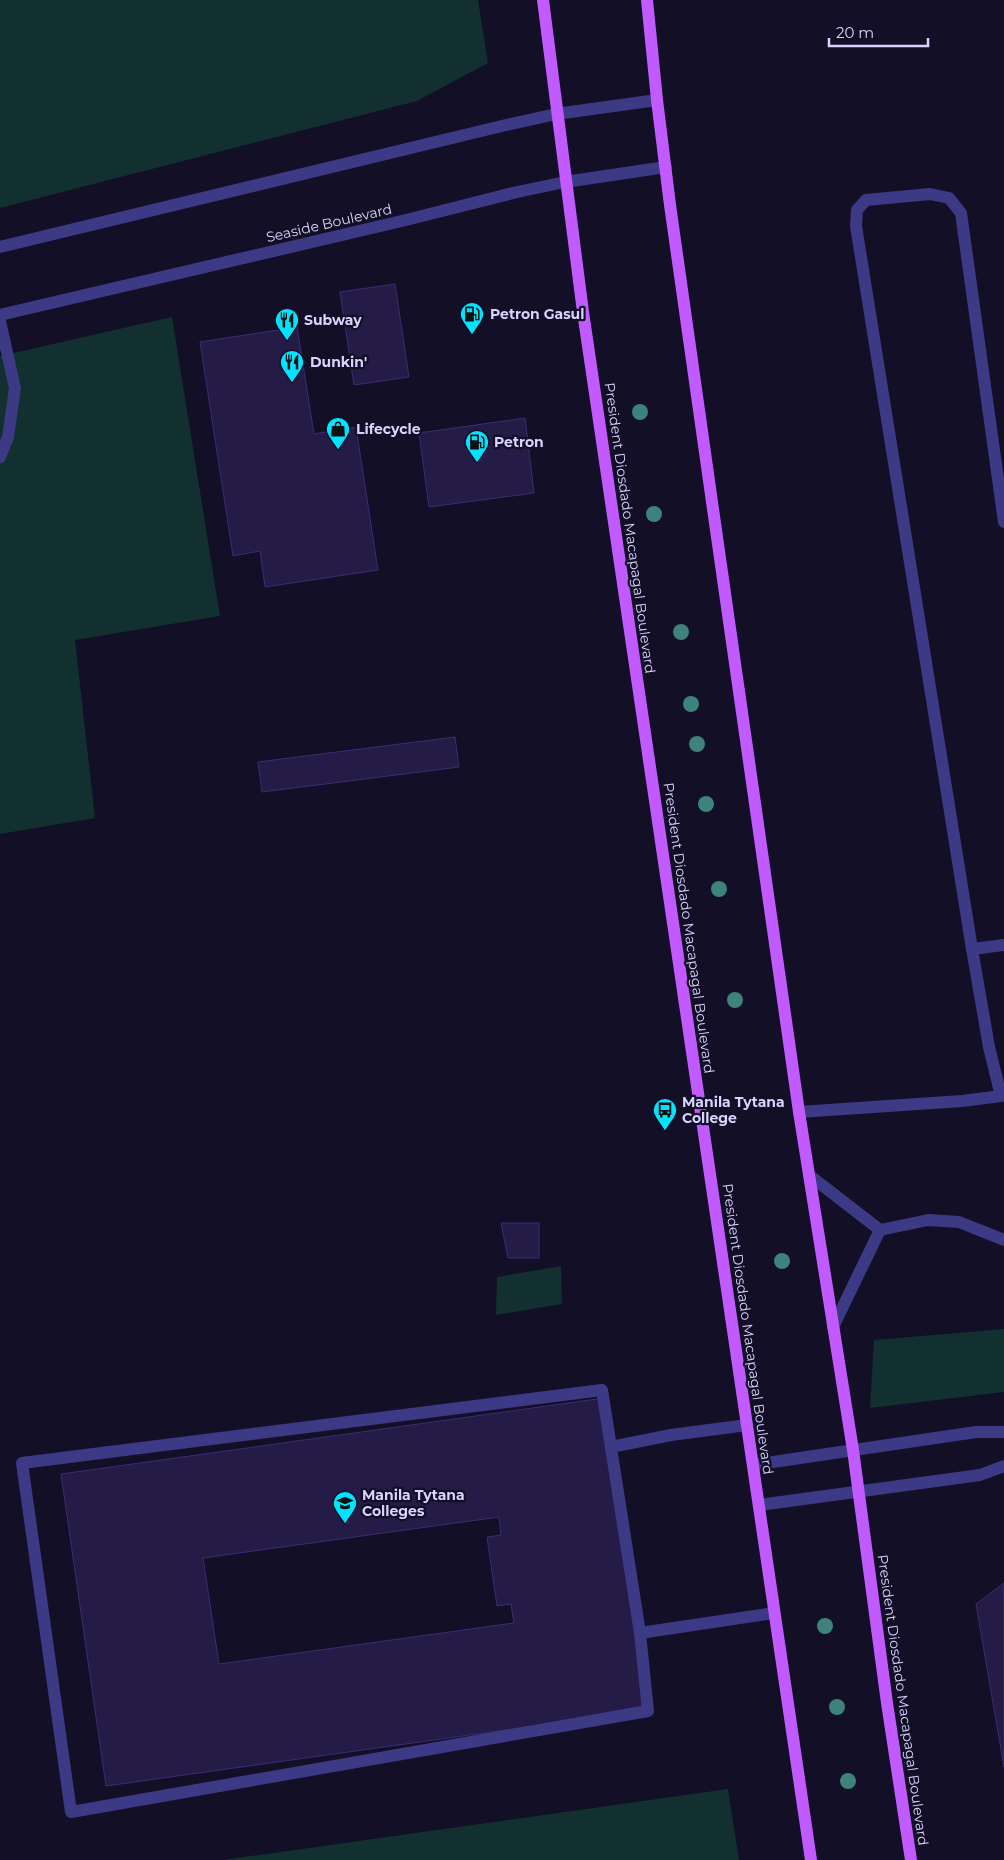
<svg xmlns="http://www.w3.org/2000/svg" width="1004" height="1860" viewBox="0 0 1004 1860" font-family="Montserrat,sans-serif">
<rect width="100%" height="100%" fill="#130f26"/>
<g fill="#12302f">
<path d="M0,0H478L488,63L417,101L0,208Z"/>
<path d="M172,317L220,616L75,640L95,818L0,834V356Z"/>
<path d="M561,1266L562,1304L496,1315L497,1277Z"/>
<path d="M1004,1329V1392L870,1408L874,1340Z"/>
<path d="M728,1789L739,1860H223Z"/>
</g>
<g fill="#241b47" stroke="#3b2d73" fill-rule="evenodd">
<path d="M395,284L409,377L354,385L340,292Z"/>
<path d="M297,327L314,434L356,427L378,570L265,587L260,551L233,556L200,342Z"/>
<path d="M525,418L534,493L429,507L419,433Z"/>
<path d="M455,737L459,767L262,792L258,762Z"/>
<path d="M501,1223H539V1258H508Z"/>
<path d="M604,1398L648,1710L106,1786L61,1474ZM499,1517L501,1535L487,1537L497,1606L511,1604L514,1623L219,1664L203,1558Z"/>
<path d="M1004,1583V1767L976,1604Z"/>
</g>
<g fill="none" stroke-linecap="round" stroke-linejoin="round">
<g stroke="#3d3a85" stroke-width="12">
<path d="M0,247L506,125L556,114L657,100"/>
<path d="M0,315L406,220L517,192L565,182L666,167"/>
<path d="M0,321L15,388L8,437L0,457"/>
<path d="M972,949L1004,945"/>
<path d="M799,1112L962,1101L1001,1096L989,1047L972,949L856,226L857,210L866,200L930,194L949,198L961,213L1004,522"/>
<path d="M809,1175L880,1230"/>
<path d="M880,1230L928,1220L959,1222L1004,1240"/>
<path d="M833,1327L880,1230"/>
<path d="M602,1390L640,1633L648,1711L71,1812L22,1463Z"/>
<path d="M611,1447L671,1435L747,1425"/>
<path d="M753,1465L976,1432H1004"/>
<path d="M759,1505L980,1475L1004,1466"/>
<path d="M640,1633L774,1613"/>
</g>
<g stroke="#c25bff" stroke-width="12">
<path d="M543,0L583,312L811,1860"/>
<path d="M647,0L657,100L670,205L713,509L799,1112L853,1450L887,1703L911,1860"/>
</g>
</g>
<g fill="#3d827b">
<circle cx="640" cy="412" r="8"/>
<circle cx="654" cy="514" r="8"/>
<circle cx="681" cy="632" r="8"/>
<circle cx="691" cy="704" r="8"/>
<circle cx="697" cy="744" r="8"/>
<circle cx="706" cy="804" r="8"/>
<circle cx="719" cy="889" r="8"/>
<circle cx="735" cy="1000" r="8"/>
<circle cx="782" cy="1261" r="8"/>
<circle cx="825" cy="1626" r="8"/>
<circle cx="837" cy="1707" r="8"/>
<circle cx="848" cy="1781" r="8"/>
</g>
<defs>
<g id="fuel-pin" transform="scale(1.25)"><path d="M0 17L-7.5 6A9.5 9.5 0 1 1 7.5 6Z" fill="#00e5ff" stroke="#130f26"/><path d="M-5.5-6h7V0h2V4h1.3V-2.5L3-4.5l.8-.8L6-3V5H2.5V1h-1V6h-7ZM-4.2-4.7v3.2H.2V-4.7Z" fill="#111"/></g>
<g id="restaurant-pin" transform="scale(1.25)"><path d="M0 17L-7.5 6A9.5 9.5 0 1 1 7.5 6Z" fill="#00e5ff" stroke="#130f26"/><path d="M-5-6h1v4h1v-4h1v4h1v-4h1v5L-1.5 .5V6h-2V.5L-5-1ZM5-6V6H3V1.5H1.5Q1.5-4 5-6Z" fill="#111"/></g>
<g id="shop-pin" transform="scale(1.25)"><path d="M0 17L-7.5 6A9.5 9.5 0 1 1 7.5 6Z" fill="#00e5ff" stroke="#130f26"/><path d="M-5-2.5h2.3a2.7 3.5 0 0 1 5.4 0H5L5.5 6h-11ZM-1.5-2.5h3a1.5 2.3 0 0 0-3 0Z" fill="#111"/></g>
<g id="bus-pin" transform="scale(1.25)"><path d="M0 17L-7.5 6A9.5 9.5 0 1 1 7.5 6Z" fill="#00e5ff" stroke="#130f26"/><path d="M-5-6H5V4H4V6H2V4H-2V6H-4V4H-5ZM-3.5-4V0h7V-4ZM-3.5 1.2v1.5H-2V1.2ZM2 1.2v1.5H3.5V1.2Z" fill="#111"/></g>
<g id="university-pin" transform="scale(1.25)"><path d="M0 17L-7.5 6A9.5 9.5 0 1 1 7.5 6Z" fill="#00e5ff" stroke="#130f26"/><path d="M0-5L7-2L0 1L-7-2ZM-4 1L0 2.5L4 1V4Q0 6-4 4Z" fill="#111"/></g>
</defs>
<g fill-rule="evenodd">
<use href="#fuel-pin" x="472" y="314"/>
<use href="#restaurant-pin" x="287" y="320"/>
<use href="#restaurant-pin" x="292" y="362"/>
<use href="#shop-pin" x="338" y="429"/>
<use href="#fuel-pin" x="477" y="442"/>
<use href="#bus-pin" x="665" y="1110"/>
<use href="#university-pin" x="345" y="1503"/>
</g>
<g text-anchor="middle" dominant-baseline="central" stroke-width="4.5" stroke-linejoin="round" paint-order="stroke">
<g font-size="14" fill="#d9d4ff" stroke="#130f26">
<text transform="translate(329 223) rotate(-13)">Seaside Boulevard</text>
<text transform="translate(630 528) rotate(82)">President Diosdado Macapagal Boulevard</text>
<text transform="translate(689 928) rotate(82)">President Diosdado Macapagal Boulevard</text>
<text transform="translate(748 1329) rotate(82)">President Diosdado Macapagal Boulevard</text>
<text transform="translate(903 1700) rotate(82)">President Diosdado Macapagal Boulevard</text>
</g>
<g font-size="14" font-weight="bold" fill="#d9d4ff" stroke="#130f26" text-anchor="start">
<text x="490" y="314">Petron Gasul</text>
<text x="304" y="320">Subway</text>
<text x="310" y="362">Dunkin'</text>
<text x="356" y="429">Lifecycle</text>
<text x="494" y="442">Petron</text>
<text x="682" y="1102">Manila Tytana<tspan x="682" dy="16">College</tspan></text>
<text x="362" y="1495">Manila Tytana<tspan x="362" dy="16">Colleges</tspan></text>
</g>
</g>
<path d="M829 38v8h99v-8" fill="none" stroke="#d9d4ff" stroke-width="2.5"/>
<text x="836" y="38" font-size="15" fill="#d9d4ff" stroke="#130f26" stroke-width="4" paint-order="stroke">20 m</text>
</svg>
